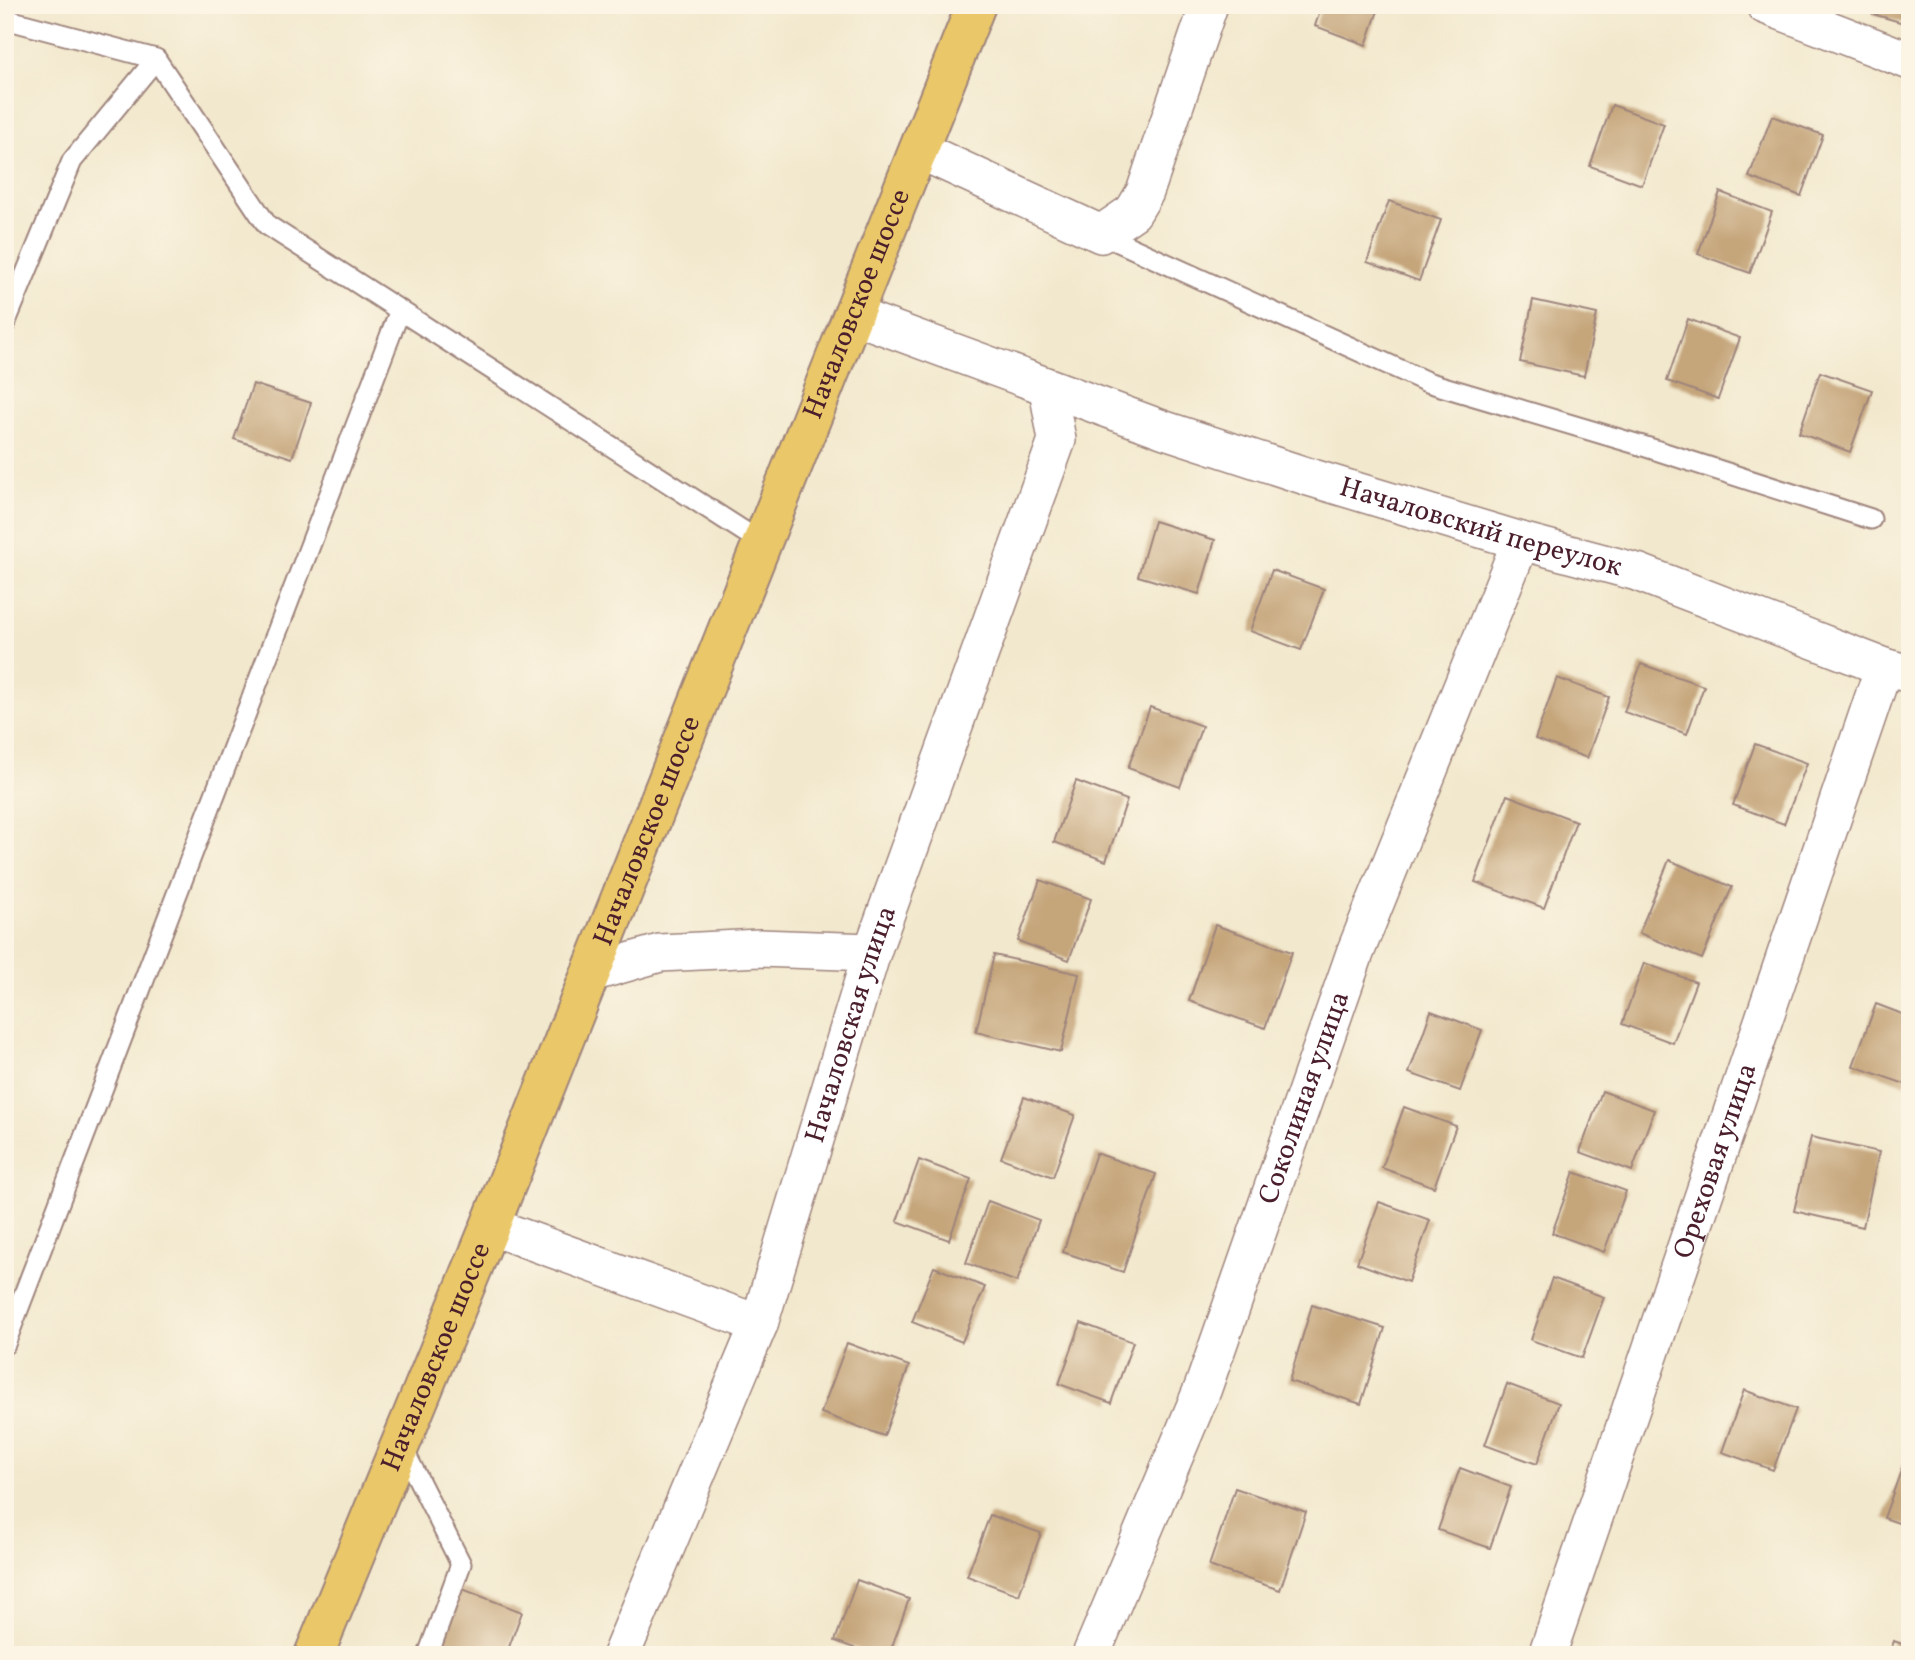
<svg xmlns="http://www.w3.org/2000/svg" width="1915" height="1660" viewBox="0 0 1915 1660" font-family="Vollkorn,serif">
<rect width="100%" height="100%" fill="#fcf5e5"/>
<filter id="ink" filterUnits="userSpaceOnUse"><feTurbulence type="fractalNoise" baseFrequency=".0143" numOctaves="2"/><feDisplacementMap in="SourceGraphic" scale="14" xChannelSelector="R" yChannelSelector="G"/><feConvolveMatrix kernelMatrix="1 2 1 2 8 2 1 2 1" color-interpolation-filters="sRGB"/></filter>
<filter id="wash" filterUnits="userSpaceOnUse"><feTurbulence type="fractalNoise" baseFrequency=".00686" numOctaves="4" result="noise"/><feDisplacementMap in="SourceGraphic" scale="28" xChannelSelector="R" yChannelSelector="G"/><feGaussianBlur stdDeviation="1.57" result="paint"/><feColorMatrix in="noise" values="0 0 0 0 0 0 0 0 0 0 0 0 0 0 0 0 0 1.4 0 .05"/><feComposite in="paint" operator="in"/></filter>
<g filter="url(#wash)">
<rect width="100%" height="100%" fill="#f2e8cd"/>
<g id="blocks">
<g fill="#c5a57a">
<path d="M1322,5H1380L1366,45L1315,26Z"/>
<path d="M1876,5H1910V25L1873,14Z"/>
<path d="M1612,105L1664,124L1642,185L1590,166Z"/>
<path d="M1772,116L1823,135L1801,196L1749,177Z"/>
<path d="M1720,192L1772,212L1750,273L1698,254Z"/>
<path d="M1389,201L1441,220L1419,281L1367,262Z"/>
<path d="M1533,300L1597,314L1584,376L1520,362Z"/>
<path d="M1688,319L1740,338L1718,399L1667,381Z"/>
<path d="M1820,372L1872,390L1850,452L1799,433Z"/>
<path d="M253,384L311,403L292,458L234,439Z"/>
<path d="M1154,521L1215,540L1199,594L1138,576Z"/>
<path d="M1272,570L1324,589L1301,650L1250,631Z"/>
<path d="M1641,664L1704,686L1687,734L1624,712Z"/>
<path d="M1557,678L1609,697L1587,758L1535,739Z"/>
<path d="M1150,707L1202,726L1180,787L1128,768Z"/>
<path d="M1755,744L1807,763L1784,824L1733,805Z"/>
<path d="M1076,781L1127,800L1106,861L1054,842Z"/>
<path d="M1507,795L1576,821L1544,908L1475,882Z"/>
<path d="M1669,860L1732,887L1702,959L1639,933Z"/>
<path d="M1040,880L1091,899L1069,960L1018,941Z"/>
<path d="M1215,925L1292,952L1265,1028L1189,1001Z"/>
<path d="M994,955L1079,974L1061,1052L976,1032Z"/>
<path d="M1644,963L1696,982L1673,1043L1622,1024Z"/>
<path d="M1876,1004L1910,1017V1070L1905,1084L1853,1066Z"/>
<path d="M1431,1011L1482,1030L1460,1091L1409,1073Z"/>
<path d="M1602,1091L1654,1110L1632,1171L1580,1152Z"/>
<path d="M1024,1097L1075,1115L1053,1177L1001,1158Z"/>
<path d="M1404,1107L1456,1126L1434,1187L1382,1168Z"/>
<path d="M1811,1137L1879,1152L1863,1227L1794,1211Z"/>
<path d="M1096,1153L1156,1174L1123,1272L1063,1252Z"/>
<path d="M919,1160L971,1179L949,1240L897,1221Z"/>
<path d="M1574,1172L1626,1191L1604,1252L1552,1233Z"/>
<path d="M988,1201L1039,1220L1017,1282L966,1263Z"/>
<path d="M1379,1202L1430,1220L1408,1282L1357,1263Z"/>
<path d="M934,1267L985,1287L962,1342L912,1322Z"/>
<path d="M1552,1278L1604,1297L1582,1358L1531,1340Z"/>
<path d="M1312,1305L1385,1328L1361,1404L1289,1381Z"/>
<path d="M1081,1323L1133,1342L1111,1403L1059,1384Z"/>
<path d="M847,1343L909,1366L884,1436L821,1413Z"/>
<path d="M1507,1384L1559,1403L1537,1464L1485,1445Z"/>
<path d="M1744,1390L1796,1409L1773,1470L1722,1452Z"/>
<path d="M1906,1457L1910,1458V1527L1884,1518Z"/>
<path d="M1460,1468L1511,1487L1490,1548L1438,1530Z"/>
<path d="M1235,1488L1306,1512L1280,1590L1209,1566Z"/>
<path d="M990,1515L1041,1533L1019,1595L967,1576Z"/>
<path d="M857,1580L909,1599L889,1655H873L835,1641Z"/>
<path d="M460,1588L522,1612L506,1655H435Z"/>
<path d="M1894,1641L1910,1647V1655H1889Z"/>
</g>
</g>
</g>
<g filter="url(#ink)">
<use href="#blocks" fill-opacity="0" stroke="#9e847c" stroke-width="2"/>
<g fill="none" stroke-linecap="round" stroke-linejoin="round">
<g stroke="#9e847c" stroke-width="23">
<g id="service">
<path d="M5,19L156,59L267,225L762,543"/>
<path d="M1101,234L1427,382L1643,446L1871,519"/>
<path d="M5,324L72,161L156,59"/>
<path d="M5,1344L400,310"/>
<path d="M401,1445L461,1564L428,1655"/>
</g>
</g>
<g stroke="#9e847c" stroke-width="40">
<g id="minor">
<path d="M1765,5L1910,61"/>
<path d="M919,150L1101,234L1133,212L1145,192L1209,5"/>
<path id="s1" d="M853,315L1165,430L1309,477L1521,541L1637,572L1884,667L1910,674"/>
<path d="M591,973L660,953L759,948L872,952"/>
<path d="M490,1226L759,1324"/>
<path id="s2" d="M621,1655L759,1324L872,952L1057,440L1048,389"/>
<path id="s3" d="M1091,1655L1203,1388L1355,953L1521,541"/>
<path id="s4" d="M1547,1655L1884,667"/>
</g>
</g>
<g stroke="#9e847c" stroke-width="42">
<g id="primary">
<path id="s5" d="M314,1655L490,1226L976,5"/>
</g>
</g>
<use href="#service" stroke="#fff" stroke-width="19"/>
<use href="#minor" stroke="#fff" stroke-width="37"/>
<use href="#primary" stroke="#eac769" stroke-width="38"/>
</g>
</g>
<g text-anchor="middle" dominant-baseline="central" stroke-width="7" stroke-linejoin="round" paint-order="stroke">
<g font-size="28" fill="#4a1f2b" stroke="#fcf5e5">
<text stroke="none"><textPath href="#s5" startOffset="1456">Началовское шоссе</textPath></text>
<text stroke="none"><textPath href="#s1" startOffset="663">Началовский переулок</textPath></text>
<text stroke="none"><textPath href="#s5" startOffset="889">Началовское шоссе</textPath></text>
<text stroke="none"><textPath href="#s2" startOffset="672">Началовская улица</textPath></text>
<text stroke="none"><textPath href="#s3" startOffset="597">Соколиная улица</textPath></text>
<text stroke="none"><textPath href="#s4" startOffset="522">Ореховая улица</textPath></text>
<text stroke="none"><textPath href="#s5" startOffset="322">Началовское шоссе</textPath></text>
</g>
</g>
<rect width="1915" height="1660" fill="none" stroke="#fcf5e5" stroke-width="28"/>
</svg>
